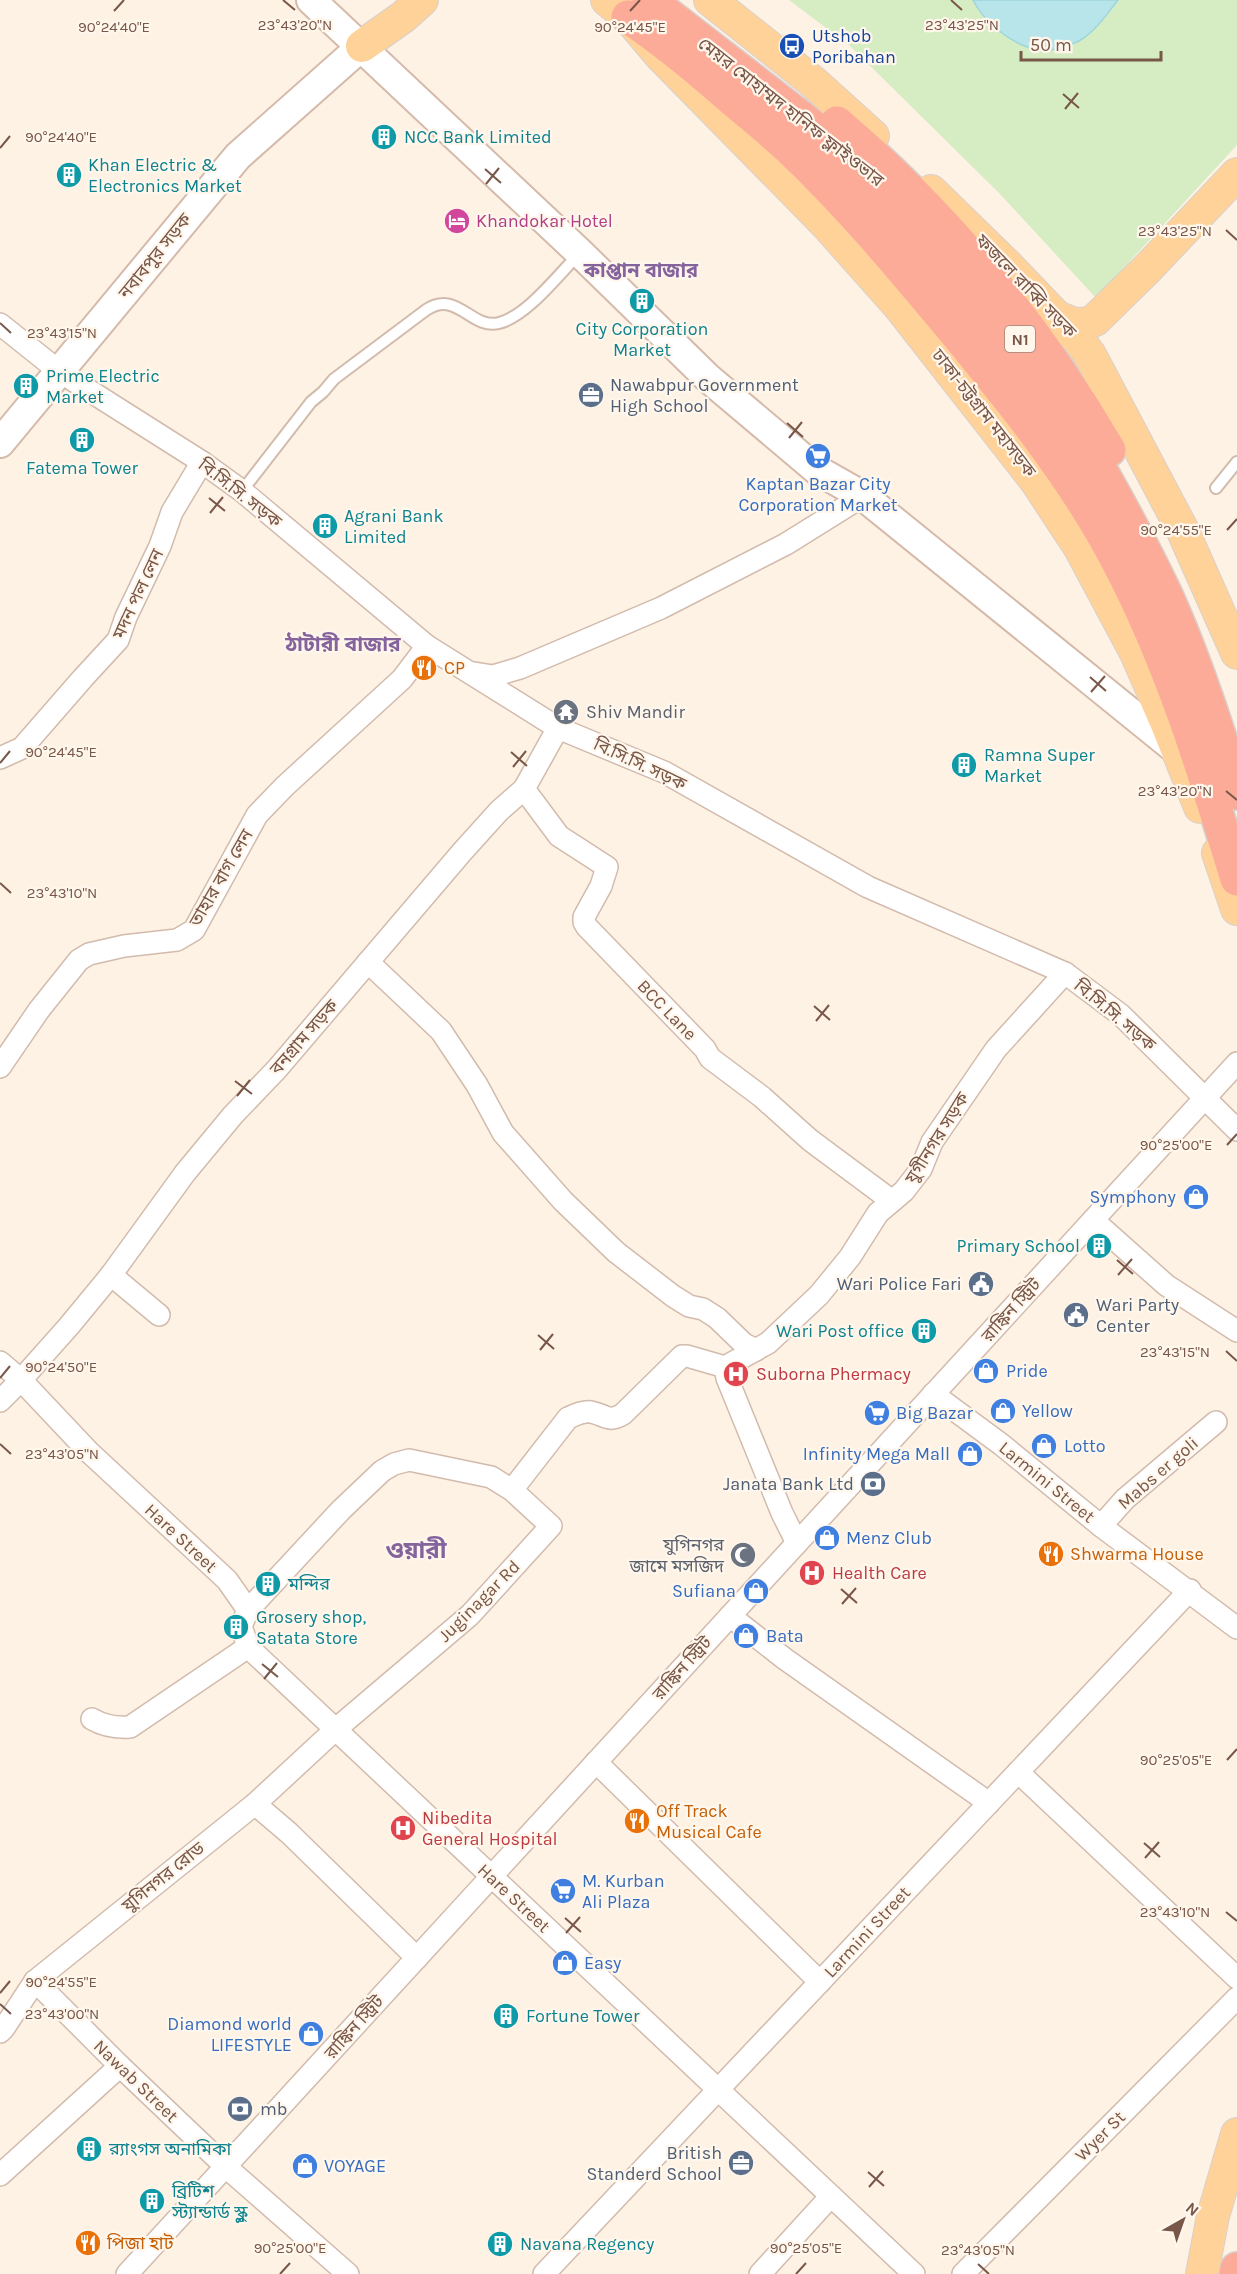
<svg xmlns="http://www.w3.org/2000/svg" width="1237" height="2274" viewBox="0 0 1237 2274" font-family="Karla,'Noto Sans Bengali',sans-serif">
<rect width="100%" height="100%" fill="#fef2e5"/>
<path fill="#d6ecc2" d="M789,0H1237V145L1096,298L1000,194L850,46Z"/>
<path fill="#b8e5e9" stroke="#9dd6db" stroke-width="1.5" d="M973,0H1118C1107,14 1095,32 1079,41C1067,47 1048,53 1034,49C1010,43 984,22 973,0Z"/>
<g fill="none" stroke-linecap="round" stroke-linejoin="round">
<g stroke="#d2bbac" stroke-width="14">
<g id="lane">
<path d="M1216,488L1237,462"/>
<path d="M242,491L311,402L323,392L334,379L426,310C457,289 471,330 499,323C527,316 559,274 579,254"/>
</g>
</g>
<g stroke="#d2bbac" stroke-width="24">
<g id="street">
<path d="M0,324L60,372L202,462L242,491L427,646L558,728L664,772L868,887L1065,973L1121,1015L1237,1130"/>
<path d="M474,673L493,676L520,668L661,608L786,544L863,496"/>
<path d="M0,758L22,748L83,678L118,640L126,617L160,546L172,512L202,462"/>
<path d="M524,789L559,836L607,867L601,886L584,917V922L587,927L705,1049L710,1058L762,1097L810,1140L892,1201"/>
<path d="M368,962L441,1031L477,1085L503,1133L563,1201L616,1252L673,1296L689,1306L703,1309L717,1318L744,1344L756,1350"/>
<path d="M0,1067L39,1010L79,960L89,954L124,946L177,940L194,930L257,815L285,786L402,679L427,646"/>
<path d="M1093,1220L1166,1285L1237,1331"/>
<path d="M111,1275L159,1315"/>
<path d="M0,1362L21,1380L89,1452L227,1580L248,1610L241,1626L248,1647L914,2274"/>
<path d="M725,1367L768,1343L819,1295L850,1257L878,1213L904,1191L921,1169L932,1142L996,1049L1065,973"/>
<path d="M725,1367L727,1378L782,1513L797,1543"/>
<path d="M933,1394L1002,1445L1101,1526L1237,1628"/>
<path d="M0,1401L21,1380L69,1326L111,1275L185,1173L233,1115L277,1069L462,852L499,811L524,789L558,728"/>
<path d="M512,1490L568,1418C575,1415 583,1411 591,1412C606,1415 608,1423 623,1414L682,1356H687L725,1367"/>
<path d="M1101,1526L1125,1499L1216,1422"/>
<path d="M730,1616L785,1659L989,1803"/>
<path d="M92,1719C104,1726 116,1728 130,1727L248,1647"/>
<path d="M596,1762L820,1982"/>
<path d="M1018,1772L1237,1978"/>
<path d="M255,1804L289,1833L417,1958"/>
<path d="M35,1981L120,2066L226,2167L348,2274"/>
<path d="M0,2032L4,2028L35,1981L255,1804L336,1729L470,1615L551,1526L512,1490L491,1477L409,1460L394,1464L382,1471L341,1510L248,1610"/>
<path d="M0,2175L120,2066"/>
<path d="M127,2274L1237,1063"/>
<path d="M544,2274L1190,1590"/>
<path d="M760,2274L831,2196"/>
<path d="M963,2274L1237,1998"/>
</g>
</g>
<g stroke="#d5baaa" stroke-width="32">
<g id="secondary">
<path d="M311,0L580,253L708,378L817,470L863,496L1179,752"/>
<path d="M0,443L238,156L362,46"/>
</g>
</g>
<g stroke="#d9d0cc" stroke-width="34">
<g id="primary">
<path d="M607,0L628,17L660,55L826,224L899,306L1036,481L1080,548L1136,653L1167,724L1200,807"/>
<path d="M710,0L812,81L873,136"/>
<path d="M362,46L403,17L422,0"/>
<path d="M931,191L1009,267L1079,340L1090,355L1182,529L1237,653"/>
<path d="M1059,318C1073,324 1081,327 1095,320L1148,268L1237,174"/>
<path d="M1218,853L1237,909"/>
<path d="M1202,2274L1213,2216L1237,2134"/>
</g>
</g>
<g stroke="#d9d0cc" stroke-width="36">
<g id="highway">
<path d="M649,0L847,153"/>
<path d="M628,17C666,42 700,71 734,101C753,117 773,133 791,150C850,206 902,269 954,331C1014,404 1073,476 1117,560C1170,660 1204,771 1237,879"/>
<path d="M837,123C948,217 1036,325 1109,450"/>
<path d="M817,147C921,235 1012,346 1082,462"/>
<path d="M1080,434C1110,486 1140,540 1166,595C1195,659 1217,726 1237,793"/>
<path d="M1236,2274L1237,2269"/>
</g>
</g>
<use href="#lane" stroke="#fff" stroke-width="10"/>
<use href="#street" stroke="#fff" stroke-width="21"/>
<use href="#secondary" stroke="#fff" stroke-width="28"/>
<use href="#primary" stroke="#ffd29a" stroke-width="32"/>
<use href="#highway" stroke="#fbab98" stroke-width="33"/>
</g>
<path fill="none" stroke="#785648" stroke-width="2" d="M283,0L295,10M951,0L962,10M114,11L124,0M630,11L640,0M1063,94L1079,108M1065,109L1078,93M0,148L10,136M485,169L501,183M486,184L499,168M1226,230L1237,240M0,323L11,333M787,423L803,437M789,438L802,422M209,498L225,511M210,513L223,497M1227,530L1237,519M1090,677L1106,691M1091,692L1105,676M511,752L527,766M0,763L10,751M513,767L526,751M1226,791L1237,800M0,883L11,893M814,1006L830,1020M816,1021L829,1005M235,1081L252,1094M237,1096L250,1080M1227,1145L1237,1134M1117,1260L1133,1274M1118,1275L1132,1259M538,1335L554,1349M540,1350L553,1334M1226,1351L1237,1361M0,1378L10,1366M0,1444L11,1454M841,1589L857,1603M842,1604L856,1588M262,1664L278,1677M264,1679L277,1663M1227,1760L1237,1749M1144,1843L1160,1857M1145,1858L1159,1842M1226,1912L1237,1921M565,1918L581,1932M566,1933L580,1917M0,1993L10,1981M0,2004L11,2014M868,2172L884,2186M869,2187L883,2171M978,2264L989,2274M280,2274L290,2263M796,2274L806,2263"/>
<defs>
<g id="bus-disc" transform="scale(1.35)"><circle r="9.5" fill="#1a4fb4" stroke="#fff6ec"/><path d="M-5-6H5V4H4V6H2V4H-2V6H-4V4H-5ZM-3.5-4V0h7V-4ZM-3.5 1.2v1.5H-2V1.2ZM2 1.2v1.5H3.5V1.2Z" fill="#fff"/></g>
<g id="building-disc" transform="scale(1.35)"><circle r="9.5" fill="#0f9aa8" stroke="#fff6ec"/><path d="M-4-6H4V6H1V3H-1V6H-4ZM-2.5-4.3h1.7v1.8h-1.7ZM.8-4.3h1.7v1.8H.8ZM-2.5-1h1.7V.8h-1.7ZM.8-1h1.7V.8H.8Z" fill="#fff"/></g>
<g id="hotel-disc" transform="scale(1.35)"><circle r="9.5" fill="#d1479c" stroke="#fff6ec"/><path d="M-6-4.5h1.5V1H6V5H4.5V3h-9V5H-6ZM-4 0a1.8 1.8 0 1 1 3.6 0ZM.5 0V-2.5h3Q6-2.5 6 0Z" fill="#fff"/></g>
<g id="office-disc" transform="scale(1.35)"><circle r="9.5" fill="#5c6f8a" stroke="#fff6ec"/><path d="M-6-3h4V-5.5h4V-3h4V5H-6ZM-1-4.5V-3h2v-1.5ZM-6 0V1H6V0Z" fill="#fff"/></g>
<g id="supermarket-disc" transform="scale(1.35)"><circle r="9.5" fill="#3f7fe0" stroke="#fff6ec"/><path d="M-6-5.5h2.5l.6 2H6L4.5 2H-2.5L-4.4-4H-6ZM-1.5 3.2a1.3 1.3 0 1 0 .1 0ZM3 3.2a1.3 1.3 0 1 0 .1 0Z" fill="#fff"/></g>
<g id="restaurant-disc" transform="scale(1.35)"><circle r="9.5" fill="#e8710a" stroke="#fff6ec"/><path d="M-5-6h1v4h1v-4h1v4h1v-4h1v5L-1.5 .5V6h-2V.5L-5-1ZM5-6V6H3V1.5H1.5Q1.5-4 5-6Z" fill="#fff"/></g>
<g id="temple-disc" transform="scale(1.35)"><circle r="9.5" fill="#6b7280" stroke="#fff6ec"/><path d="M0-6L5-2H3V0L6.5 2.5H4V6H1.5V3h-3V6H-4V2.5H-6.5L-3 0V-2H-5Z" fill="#fff"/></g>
<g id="shop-disc" transform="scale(1.35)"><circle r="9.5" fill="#3f7fe0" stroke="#fff6ec"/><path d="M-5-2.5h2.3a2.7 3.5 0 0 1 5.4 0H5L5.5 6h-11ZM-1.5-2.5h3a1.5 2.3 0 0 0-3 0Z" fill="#fff"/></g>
<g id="civic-disc" transform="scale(1.35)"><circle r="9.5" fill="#5c6f8a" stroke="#fff6ec"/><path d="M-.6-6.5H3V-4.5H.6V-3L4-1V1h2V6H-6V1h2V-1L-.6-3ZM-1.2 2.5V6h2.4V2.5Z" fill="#fff"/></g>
<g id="hospital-disc" transform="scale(1.35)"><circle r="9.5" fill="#e0444e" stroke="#fff6ec"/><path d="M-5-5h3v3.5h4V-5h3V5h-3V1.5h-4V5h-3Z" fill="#fff"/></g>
<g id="bank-disc" transform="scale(1.35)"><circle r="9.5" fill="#5c6f8a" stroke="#fff6ec"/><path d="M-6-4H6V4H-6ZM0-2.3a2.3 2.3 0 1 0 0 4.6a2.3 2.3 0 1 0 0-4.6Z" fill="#fff"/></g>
<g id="mosque-disc" transform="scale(1.35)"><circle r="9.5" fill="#6b7280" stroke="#fff6ec"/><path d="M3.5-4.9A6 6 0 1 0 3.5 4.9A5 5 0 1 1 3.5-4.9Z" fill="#fff"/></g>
</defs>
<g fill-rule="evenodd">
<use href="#bus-disc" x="792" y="46"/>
<use href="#building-disc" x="384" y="137"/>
<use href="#building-disc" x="69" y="175"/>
<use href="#hotel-disc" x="457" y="221"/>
<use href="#building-disc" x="642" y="301"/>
<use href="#building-disc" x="26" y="386"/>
<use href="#office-disc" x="591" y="395"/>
<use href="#building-disc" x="82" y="440"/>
<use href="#supermarket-disc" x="818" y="456"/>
<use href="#building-disc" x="325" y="526"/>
<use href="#restaurant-disc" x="424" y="668"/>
<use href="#temple-disc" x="566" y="712"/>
<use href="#building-disc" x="964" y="765"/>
<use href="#shop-disc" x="1196" y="1197"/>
<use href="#building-disc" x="1099" y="1246"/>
<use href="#civic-disc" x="981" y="1284"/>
<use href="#civic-disc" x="1076" y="1315"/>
<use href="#building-disc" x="924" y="1331"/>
<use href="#shop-disc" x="986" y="1371"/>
<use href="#hospital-disc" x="736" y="1374"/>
<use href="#shop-disc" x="1003" y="1411"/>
<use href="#supermarket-disc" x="877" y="1413"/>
<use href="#shop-disc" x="1044" y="1446"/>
<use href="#shop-disc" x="970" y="1454"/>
<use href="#bank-disc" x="873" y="1484"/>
<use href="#shop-disc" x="827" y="1538"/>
<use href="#restaurant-disc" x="1051" y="1554"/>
<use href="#mosque-disc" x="743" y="1555"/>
<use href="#hospital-disc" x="812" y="1573"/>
<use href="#building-disc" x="268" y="1584"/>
<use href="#shop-disc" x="756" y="1591"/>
<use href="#building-disc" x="236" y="1627"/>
<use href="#shop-disc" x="746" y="1636"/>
<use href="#restaurant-disc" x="637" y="1821"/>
<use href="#hospital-disc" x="403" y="1828"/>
<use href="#supermarket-disc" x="563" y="1891"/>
<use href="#shop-disc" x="565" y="1963"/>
<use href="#building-disc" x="506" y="2016"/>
<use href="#shop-disc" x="311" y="2034"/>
<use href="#bank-disc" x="240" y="2109"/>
<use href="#building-disc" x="89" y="2149"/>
<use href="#office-disc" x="741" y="2163"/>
<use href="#shop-disc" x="305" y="2166"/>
<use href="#building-disc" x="152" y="2201"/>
<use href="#restaurant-disc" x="88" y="2243"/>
<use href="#building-disc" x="500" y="2244"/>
</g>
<g text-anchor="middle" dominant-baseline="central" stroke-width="4.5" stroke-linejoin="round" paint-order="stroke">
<rect fill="#fff6ec" stroke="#a08679" stroke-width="1.5" x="1005" y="326" width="30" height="26" rx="4.5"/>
<g font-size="16" font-weight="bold" fill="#785648">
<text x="1020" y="339">N1</text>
</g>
<g font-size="18" fill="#164399" stroke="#fff6ec" text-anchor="start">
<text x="812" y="36">Utshob<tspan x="812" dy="21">Poribahan</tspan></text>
</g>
<g font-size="18" fill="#785648" stroke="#fff6ec">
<text transform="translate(791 112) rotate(38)">মেয়র মোহাম্মদ হানিফ ফ্লাইওভার</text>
<text transform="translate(155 256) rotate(-51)">নবাবপুর সড়ক</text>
<text transform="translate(1026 286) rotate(46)">ফজলে রাব্বি সড়ক</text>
<text transform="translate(984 413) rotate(52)">ঢাকা-চট্টগ্রাম মহাসড়ক</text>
<text transform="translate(240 493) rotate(38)">বি.সি.সি. সড়ক</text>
<text transform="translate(138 594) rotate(-65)">মদন পল লেন</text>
<text transform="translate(640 764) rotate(25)">বি.সি.সি. সড়ক</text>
<text transform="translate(221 878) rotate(-60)">তাহার বাগ লেন</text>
<text transform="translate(667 1010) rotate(46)">BCC Lane</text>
<text transform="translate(1115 1015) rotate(40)">বি.সি.সি. সড়ক</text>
<text transform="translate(304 1037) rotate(-49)">বনগ্রাম সড়ক</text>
<text transform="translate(937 1138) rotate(-58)">যুগীনগর সড়ক</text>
<text transform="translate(1011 1310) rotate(-48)">রাঙ্কিন স্ট্রিট</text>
<text transform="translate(1158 1473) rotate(-41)">Mabs er goli</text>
<text transform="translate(1047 1482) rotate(39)">Larmini Street</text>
<text transform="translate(181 1538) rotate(43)">Hare Street</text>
<text transform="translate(479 1601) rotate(-45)">Juginagar Rd</text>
<text transform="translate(682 1668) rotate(-48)">রাঙ্কিন স্ট্রিট</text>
<text transform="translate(163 1877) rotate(-39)">যুগিনগর রোড</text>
<text transform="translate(514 1898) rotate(43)">Hare Street</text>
<text transform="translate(867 1932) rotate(-47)">Larmini Street</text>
<text transform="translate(354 2027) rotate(-48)">রাঙ্কিন স্ট্রিট</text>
<text transform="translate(136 2081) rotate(44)">Nawab Street</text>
<text transform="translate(1100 2136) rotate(-45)">Wyer St</text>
</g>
<g font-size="18" fill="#0d838f" stroke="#fff6ec" text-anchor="start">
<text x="404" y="137">NCC Bank Limited</text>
<text x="88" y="165">Khan Electric &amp;<tspan x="88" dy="21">Electronics Market</tspan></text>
<text x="642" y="329" text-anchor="middle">City Corporation<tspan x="642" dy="21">Market</tspan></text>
<text x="46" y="376">Prime Electric<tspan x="46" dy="21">Market</tspan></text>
<text x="82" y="468" text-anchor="middle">Fatema Tower</text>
<text x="344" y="516">Agrani Bank<tspan x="344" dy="21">Limited</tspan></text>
<text x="984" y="755">Ramna Super<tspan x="984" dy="21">Market</tspan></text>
<text x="1080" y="1246" text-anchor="end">Primary School</text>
<text x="904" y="1331" text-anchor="end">Wari Post office</text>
<text x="288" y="1584">মন্দির</text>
<text x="256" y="1617">Grosery shop,<tspan x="256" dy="21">Satata Store</tspan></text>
<text x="526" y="2016">Fortune Tower</text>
<text x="109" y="2149">র‌্যাংগস অনামিকা</text>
<text x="172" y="2191">ব্রিটিশ<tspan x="172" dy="21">স্ট্যান্ডার্ড স্কুল</tspan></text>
<text x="520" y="2244">Navana Regency</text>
</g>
<g font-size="18" fill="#b23c85" stroke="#fff6ec" text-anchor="start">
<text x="476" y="221">Khandokar Hotel</text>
</g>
<g font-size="18" fill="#4e5e75" stroke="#fff6ec" text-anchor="start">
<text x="610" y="385">Nawabpur Government<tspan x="610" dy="21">High School</tspan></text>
<text x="962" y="1284" text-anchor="end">Wari Police Fari</text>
<text x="1096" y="1305">Wari Party<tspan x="1096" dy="21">Center</tspan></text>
<text x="854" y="1484" text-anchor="end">Janata Bank Ltd</text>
<text x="260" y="2109">mb</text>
<text x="722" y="2153" text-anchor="end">British<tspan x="722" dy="21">Standerd School</tspan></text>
</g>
<g font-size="18" fill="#366cbe" stroke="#fff6ec" text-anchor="start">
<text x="818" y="484" text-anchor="middle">Kaptan Bazar City<tspan x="818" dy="21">Corporation Market</tspan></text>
<text x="1176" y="1197" text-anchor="end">Symphony</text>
<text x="1006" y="1371">Pride</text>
<text x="1022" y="1411">Yellow</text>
<text x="896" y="1413">Big Bazar</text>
<text x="1064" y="1446">Lotto</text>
<text x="950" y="1454" text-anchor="end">Infinity Mega Mall</text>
<text x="846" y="1538">Menz Club</text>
<text x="736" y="1591" text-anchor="end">Sufiana</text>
<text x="766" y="1636">Bata</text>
<text x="582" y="1881">M. Kurban<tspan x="582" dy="21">Ali Plaza</tspan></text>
<text x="584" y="1963">Easy</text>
<text x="292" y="2024" text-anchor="end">Diamond world<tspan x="292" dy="21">LIFESTYLE</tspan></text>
<text x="324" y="2166">VOYAGE</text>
</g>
<g font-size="18" fill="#c56008" stroke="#fff6ec" text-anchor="start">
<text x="444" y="668">CP</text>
<text x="1070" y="1554">Shwarma House</text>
<text x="656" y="1811">Off Track<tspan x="656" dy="21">Musical Cafe</tspan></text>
<text x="107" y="2243">পিজা হাট</text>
</g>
<g font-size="18" fill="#5b616d" stroke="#fff6ec" text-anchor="start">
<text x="586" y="712">Shiv Mandir</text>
<text x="724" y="1545" text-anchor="end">যুগিনগর<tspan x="724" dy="21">জামে মসজিদ</tspan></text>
</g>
<g font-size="18" fill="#be3a42" stroke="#fff6ec" text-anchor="start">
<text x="756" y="1374">Suborna Phermacy</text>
<text x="832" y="1573">Health Care</text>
<text x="422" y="1818">Nibedita<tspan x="422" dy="21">General Hospital</tspan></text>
</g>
<g font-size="20" font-weight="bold" fill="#85639c" stroke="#fff6ec">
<text x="641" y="270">কাপ্তান বাজার</text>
</g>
<g font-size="21" font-weight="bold" fill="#85639c" stroke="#fff6ec">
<text x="343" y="644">ঠাটারী বাজার</text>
</g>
<g font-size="24" font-weight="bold" fill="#85639c" stroke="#fff6ec">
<text x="416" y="1550">ওয়ারী</text>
</g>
</g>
<g font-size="15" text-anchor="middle" fill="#785648" stroke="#fff6ec" stroke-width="4.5" stroke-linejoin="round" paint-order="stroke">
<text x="295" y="30">23°43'20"N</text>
<text x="962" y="30">23°43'25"N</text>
<text x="114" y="32">90°24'40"E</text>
<text x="630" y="32">90°24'45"E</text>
<text x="61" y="142">90°24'40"E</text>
<text x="1175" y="236">23°43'25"N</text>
<text x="62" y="338">23°43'15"N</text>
<text x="1176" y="535">90°24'55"E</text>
<text x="61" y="757">90°24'45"E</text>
<text x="1175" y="796">23°43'20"N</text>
<text x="62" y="898">23°43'10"N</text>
<text x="1176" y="1150">90°25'00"E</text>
<text x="1175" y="1357">23°43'15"N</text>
<text x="61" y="1372">90°24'50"E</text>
<text x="62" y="1459">23°43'05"N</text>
<text x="1176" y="1765">90°25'05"E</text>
<text x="1175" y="1917">23°43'10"N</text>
<text x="61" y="1987">90°24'55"E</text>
<text x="62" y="2019">23°43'00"N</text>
<text x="290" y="2253">90°25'00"E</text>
<text x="806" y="2253">90°25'05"E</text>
<text x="978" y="2255">23°43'05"N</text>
</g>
<g transform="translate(1183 2220) rotate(40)" stroke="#fff6ec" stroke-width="4.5" paint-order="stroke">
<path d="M0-4.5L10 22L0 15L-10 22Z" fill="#785648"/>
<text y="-9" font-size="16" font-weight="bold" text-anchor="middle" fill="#785648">N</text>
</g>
<path d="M1021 51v9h140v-9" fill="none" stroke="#785648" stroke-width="3"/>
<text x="1030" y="51" font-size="18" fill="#785648" stroke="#fff6ec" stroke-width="4.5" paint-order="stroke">50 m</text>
</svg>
